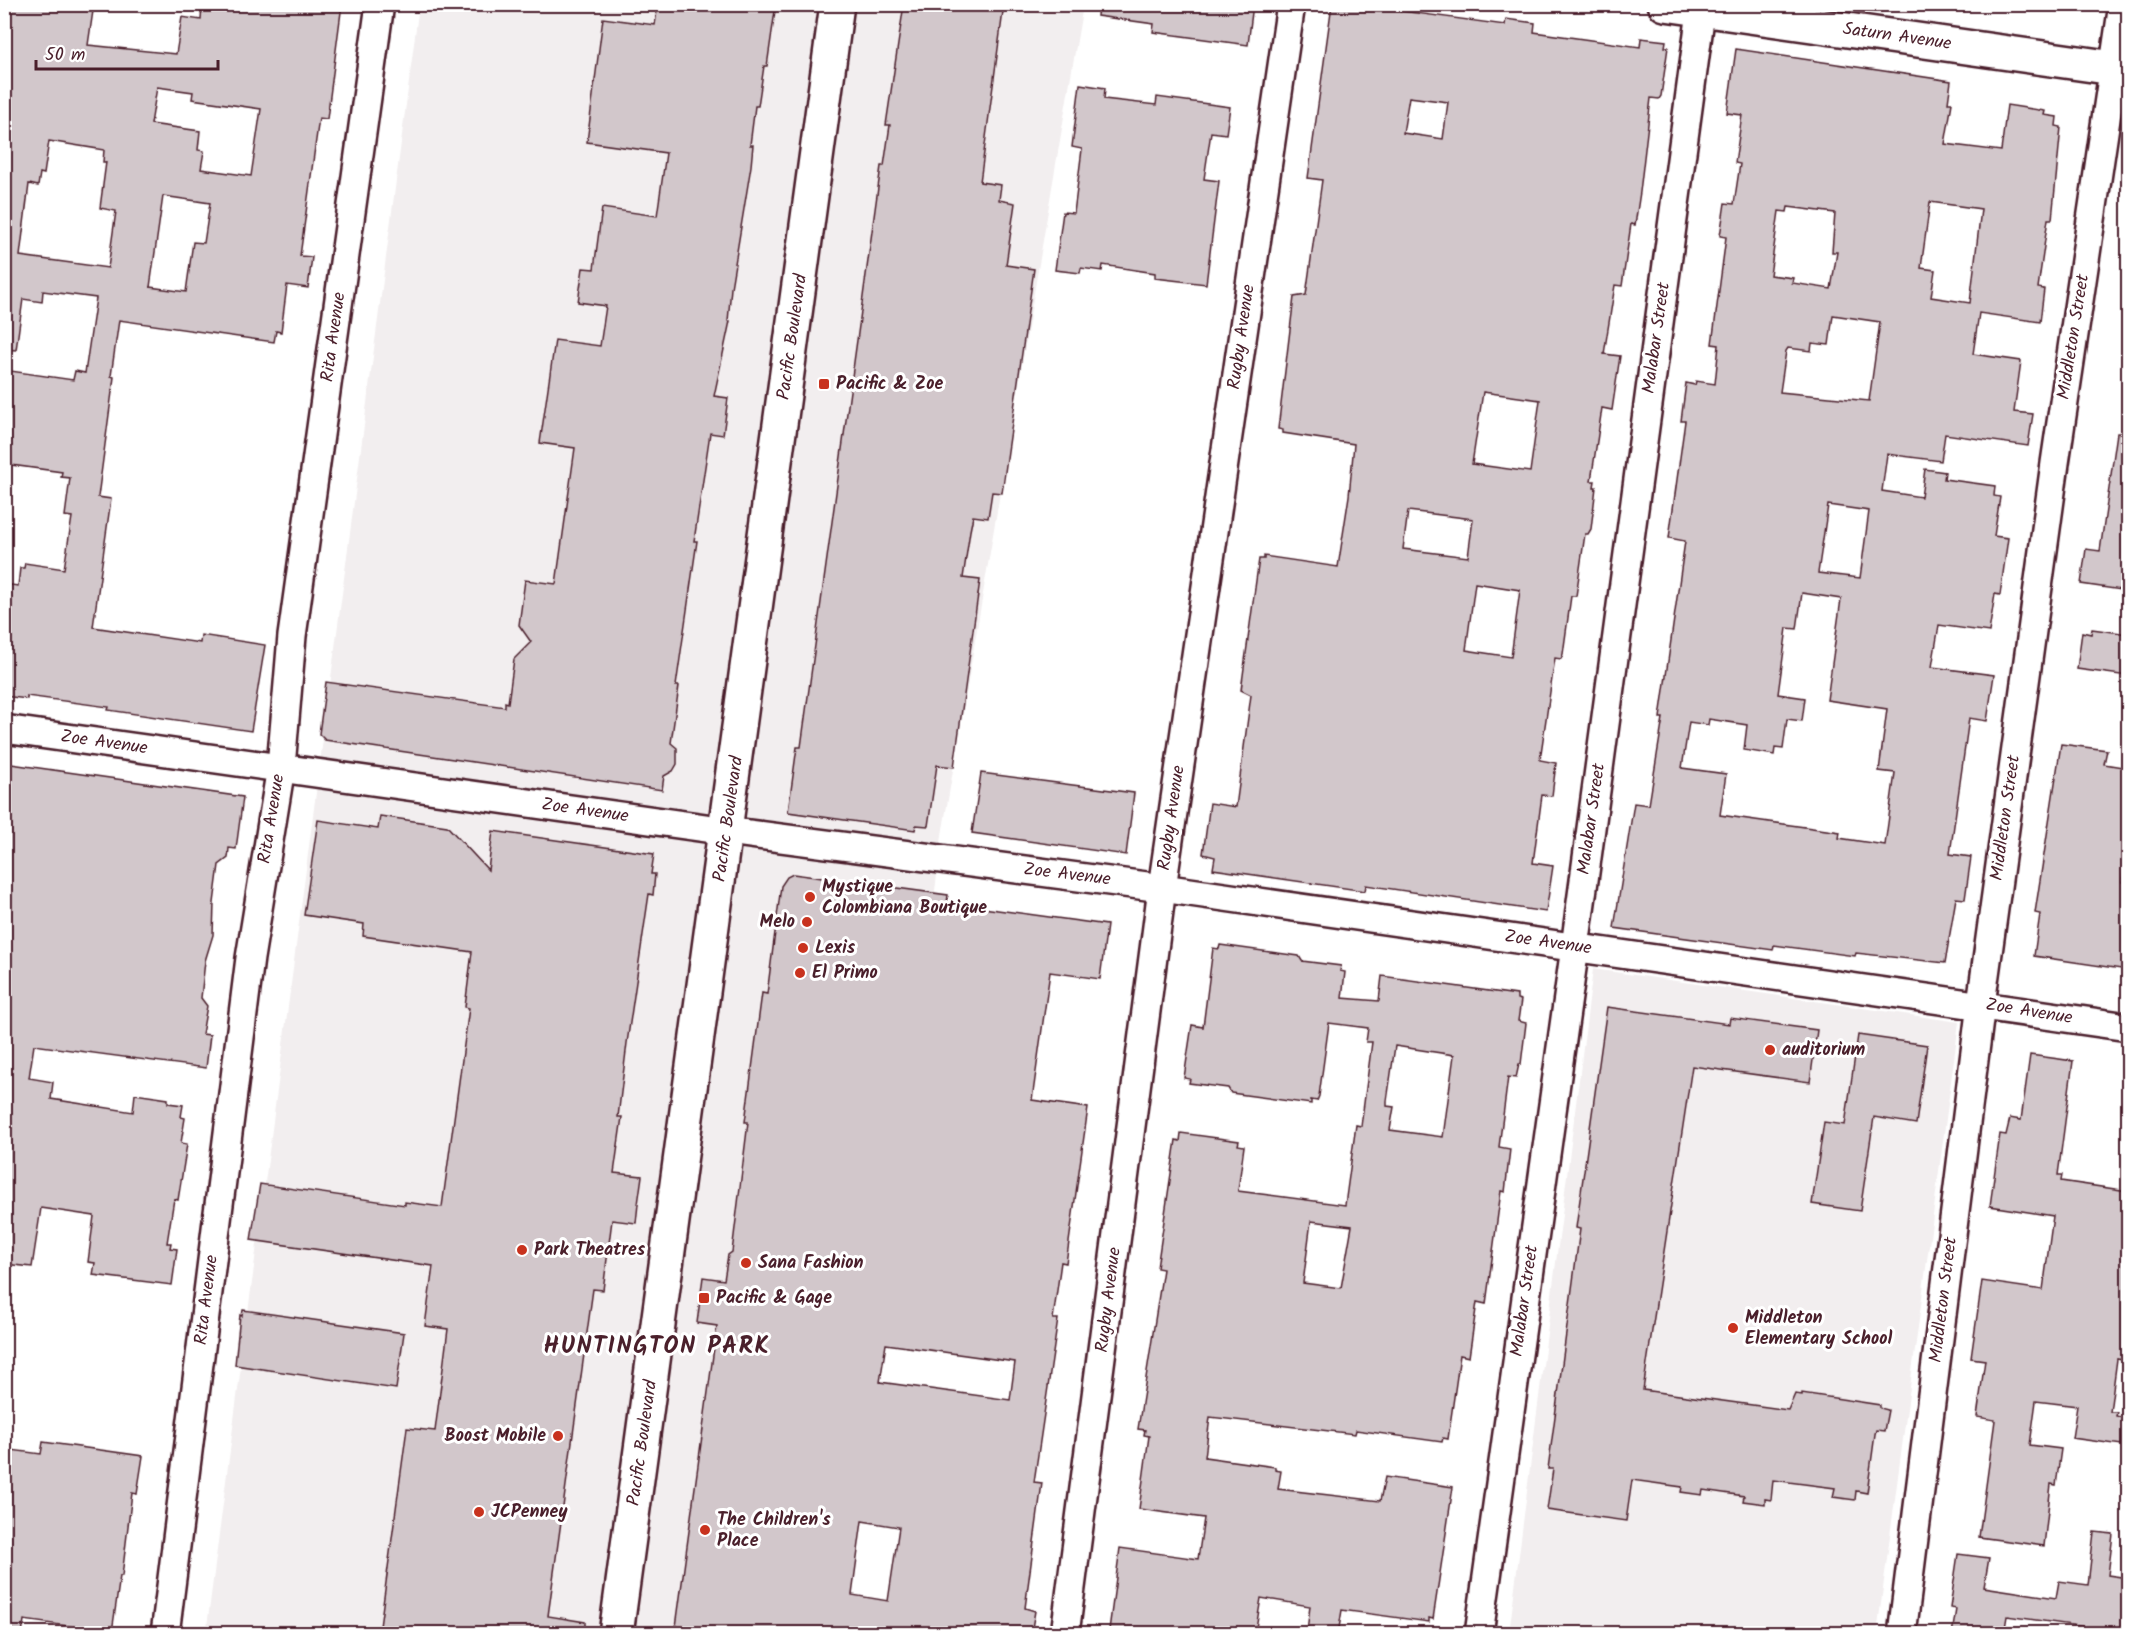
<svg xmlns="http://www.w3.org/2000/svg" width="2133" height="1638" viewBox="0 0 2133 1638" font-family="Kalam,sans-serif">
<rect width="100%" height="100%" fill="#fff"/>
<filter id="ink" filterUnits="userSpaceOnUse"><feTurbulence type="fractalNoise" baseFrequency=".0167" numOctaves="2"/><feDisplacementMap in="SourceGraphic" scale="12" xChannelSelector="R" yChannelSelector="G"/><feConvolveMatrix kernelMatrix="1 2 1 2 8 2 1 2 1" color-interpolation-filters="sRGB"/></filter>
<g filter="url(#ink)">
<g fill="#f2eeef">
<path d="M419,5H1083L942,835L842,1633L206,1634Z"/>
<path d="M1593,969L1959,1022L1877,1633L1509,1634Z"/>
</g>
<g fill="#d2c7cb" stroke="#4a1f2b" stroke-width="1.5" fill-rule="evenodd">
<path d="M4,4H94L88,45L176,54L182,17L201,20L202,4H342L327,119L319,118L300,256L312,257L308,288L287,285L281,332L276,331L274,342L119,320L111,376L114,377L98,497L111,499L93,627L200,643L201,635L265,645L251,731L108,710L109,707L27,696V699L4,696V584L18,586L20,568H24L25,563L64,569L72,517L65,516L70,478L61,477L62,472L4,464V370L73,380L75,371L85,373L96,298L43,291L42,302L23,299L16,350L4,349V207L7,183H4ZM157,87L193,92L192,99L261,109L251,176L201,169L204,151L198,150L200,131L151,124ZM49,141L104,150L103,162H106L100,208L116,211L108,268L20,256L29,184L38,186L40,173L44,174ZM163,196L210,203L204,243L193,242L186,292L150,287Z"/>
<path d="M658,4H776L767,66H764L758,106H755L750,145H753L751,166L731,288L728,321H730L714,396L728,398L723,435L710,433L694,541H697L677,679L676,686H679L671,743L677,748V764L673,771L664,776L662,790L325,740L319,734L326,682L505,707V702L508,703L514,659L531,642L519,625L525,580L556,584L575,448L540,443L555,340L600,346L606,306L578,302L583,268L594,269L602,208L657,216L666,153L587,142L603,18L655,25Z"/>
<path d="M904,4H1004L980,182L1001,185L999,200L1015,203L1006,265L1034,269L1002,493L992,492L988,518L973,516L970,531L963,578L980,580L954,767L937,765L928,826L916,825L915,830L788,812L797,747H801L881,166H884L890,125H886Z"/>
<path d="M1098,4H1253L1248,45L1153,32L1154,24L1097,16Z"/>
<path d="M1332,4H1372L1371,7L1505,25L1506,19L1535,23L1534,32L1640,47L1641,38L1666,41L1665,47H1668L1661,96L1659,99L1651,98L1640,192L1635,225L1631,224L1622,286L1615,285L1604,354L1620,356L1612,410L1602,408L1591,481H1595L1594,487H1596L1591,529L1588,534H1585L1576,596H1571L1563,654L1561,659L1555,658L1540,760L1556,763L1552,796L1542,795L1533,863L1553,866L1546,912L1366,885L1365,891L1213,869L1215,857L1203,854L1210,803L1236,807L1251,695L1241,690L1259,559H1264V556L1338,567L1349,496L1354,444L1283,433V430L1278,429L1294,297L1306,295L1322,180L1308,178ZM1409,97L1448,102L1443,139L1403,133ZM1483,392L1540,400L1530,472L1472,464ZM1408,511L1473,519L1468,557L1403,549ZM1475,583L1520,590L1511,657L1466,650Z"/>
<path d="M1736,49L1951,81L1948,103H1952L1945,144L2001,151L2007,105L2045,111L2044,115L2057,117L2056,126L2061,127L2052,219H2048L2038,288L2044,289L2040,322L1979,313L1973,354L2021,361L2014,412L2033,414L2028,446L1945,434L1941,461L1887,454L1882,491L1921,497L1925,469L1945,472L1944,479L1995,486L1994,496L2000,497L1994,536L2008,538L2000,595L1995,594L1989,632L1939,625L1932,667L1994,675L1987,721L1969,718L1950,854L1971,857L1965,899L1956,898L1945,963L1856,953L1855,956L1774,945L1773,950L1614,928L1634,803L1649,805L1663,718H1660L1685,541L1669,538L1685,421H1681L1686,383L1695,385L1696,381L1715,384L1719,345L1712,344L1726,237L1720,236L1725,203L1734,204L1740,164L1735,163L1742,115L1727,113ZM1930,202L1981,209L1970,303L1931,297L1935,270L1921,268ZM1788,207L1835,213L1832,252H1837L1831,289L1792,283L1793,278L1770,275L1779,211L1787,212ZM1833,315L1880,322L1869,401L1780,392L1786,351L1788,348L1811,351L1812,343L1829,345ZM1828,505L1869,511L1860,578L1818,573ZM1802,593L1841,599L1827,700L1887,709L1879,771L1895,773L1885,845L1839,838L1840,832L1720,815L1726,774L1682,768L1689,722L1708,725L1709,719L1747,725L1744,750L1774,755L1775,748L1783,749L1787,719L1802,721L1805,698L1778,694L1787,628L1797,629Z"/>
<path d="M1080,84L1105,88L1104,99L1156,105L1157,97L1230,107L1226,134L1211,132L1204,179L1219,181L1206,284L1155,278V273L1103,265L1102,271L1081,268L1080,273L1055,270L1063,212L1074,213L1082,149L1072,147Z"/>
<path d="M2117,433L2128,434V591L2081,584L2086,549L2100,551Z"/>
<path d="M2092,629L2128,634V676L2077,669L2082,632L2091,634Z"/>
<path d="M2061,744L2107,750L2104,764L2128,768V838L2122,882L2128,883V970L2034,956L2040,914L2035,913Z"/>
<path d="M4,763L243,797L236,849L229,848L228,858L219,865L214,903L213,935L205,961L201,998L207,1006L202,1034L210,1035L206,1068L34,1045L29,1078L53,1082L51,1099L133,1112L135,1094L168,1099V1103L183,1105L181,1117L185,1118L181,1143L187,1144L178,1200L174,1199L167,1243H171L170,1248L177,1249L172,1285L93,1275L95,1263L88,1262L94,1216L41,1208L32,1267L4,1264Z"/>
<path d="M981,773L1134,793L1126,855L972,833Z"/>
<path d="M380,816L447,826L488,870L493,831L654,854L651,874H655L653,895L649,894L627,1043L618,1117H622L614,1173L642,1176L638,1204L636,1223L612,1220L603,1290L593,1289L548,1616L585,1622V1634H379L407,1428L435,1431L448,1329L425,1326L433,1266L251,1240L260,1184L405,1205V1202L442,1207L469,1008L465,1007L472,952L363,936L364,924L304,915L318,820L378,829Z"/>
<path d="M793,874L948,895L947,903L1107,925L1100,979L1050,972L1032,1100L1088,1108L1066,1263L1061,1262L1053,1319H1058L1034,1482L1042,1483L1025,1608L1035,1611L1031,1634H675L717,1326L697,1323L703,1277L724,1280L728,1255L732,1252L748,1122H745L762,993L767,994L781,886L787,877ZM886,1344L1015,1362L1010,1400L880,1382ZM862,1521L899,1527L888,1601L852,1595Z"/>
<path d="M1220,945L1299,956L1302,961L1341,966L1340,971L1345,972L1342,998L1379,1001L1382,976L1517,995V999L1521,1000L1518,1021L1526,1023L1521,1064H1519L1516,1078L1508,1077L1499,1147L1510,1149L1505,1192L1501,1191L1486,1304L1477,1302L1469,1357L1460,1355L1448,1439L1443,1438L1442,1442L1356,1430L1355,1434L1210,1417L1205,1457L1275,1467V1470L1281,1471L1278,1489L1380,1501L1385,1477L1453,1487L1433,1619L1429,1618V1622L1342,1610L1338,1634H1309L1307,1631L1310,1606L1261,1598L1255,1634H1133L1109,1630L1120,1548L1198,1559L1204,1518L1139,1509L1149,1436L1144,1435L1145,1430L1138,1429L1163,1269L1157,1268L1176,1140L1180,1141L1181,1133L1239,1141L1238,1145L1244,1146L1238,1191L1345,1205L1356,1125L1361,1126L1372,1042H1366L1368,1028L1329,1023L1319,1096L1317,1101L1311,1100V1104L1231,1093L1228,1088L1189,1083L1190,1079L1184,1078L1192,1025L1203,1027L1213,948L1219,949ZM1395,1046L1454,1055L1443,1137L1390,1130L1394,1107L1387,1106V1101ZM1311,1221L1352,1226L1341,1288L1303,1283Z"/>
<path d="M1607,1007L1729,1024L1730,1018L1817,1030L1810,1082L1692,1066L1643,1390L1788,1410L1795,1394L1802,1395V1393L1880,1405V1408L1888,1410L1884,1431L1876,1430L1875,1434L1867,1493L1856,1491L1855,1500L1833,1497L1835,1488L1773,1480L1771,1500L1765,1499V1504L1743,1501L1744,1496L1703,1490L1702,1495L1681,1492L1682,1487L1632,1480L1626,1521L1547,1510L1553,1469H1548L1580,1229L1576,1228Z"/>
<path d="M1858,1035L1927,1045L1916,1124L1874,1117L1860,1211L1812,1204L1824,1122L1845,1125Z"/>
<path d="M2030,1055L2073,1061L2058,1175H2062L2061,1181L2128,1191V1361L2117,1359L2110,1412H2117L2116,1416L2126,1418L2122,1445L2072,1438L2077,1406L2036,1401L2030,1445L2061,1449L2056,1485L2051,1484L2044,1546L1979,1537L1995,1420L1977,1417L1985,1360L1971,1358L1982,1281L2043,1290L2053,1216L1990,1206L2000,1134L2006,1135L2010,1118L2021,1120Z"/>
<path d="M243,1310L404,1333L396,1389L235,1365L240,1315L242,1316Z"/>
<path d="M43,1442L143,1456L137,1494L132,1493L122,1576H120L112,1632L24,1620L22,1634H4V1449L41,1454Z"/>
<path d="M2094,1532L2113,1534L2108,1575L2128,1578V1633L2008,1616L2005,1634H1952L1956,1609L1950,1608L1958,1554L1989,1558L1984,1587L2056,1598L2059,1581L2088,1585Z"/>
</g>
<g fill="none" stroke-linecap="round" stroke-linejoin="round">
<g stroke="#4a1f2b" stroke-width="32">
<g id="street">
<path d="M4,729L727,831L1162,888L2128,1027"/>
<path d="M165,1634L250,958L281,767L292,636L380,4"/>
<path d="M1065,1634L1162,888L1291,4"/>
<path d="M1479,1634L1575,947L1702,4"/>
<path d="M1902,1634L1981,1004L2055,463L2123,4"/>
</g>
</g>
<g stroke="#4a1f2b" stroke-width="38">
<path id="secondary" d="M1665,4L2128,70"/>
</g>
<g stroke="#4a1f2b" stroke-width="38">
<path id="primary" d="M616,1634L837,4"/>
</g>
<use href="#street" stroke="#fff" stroke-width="27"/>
<use href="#secondary" stroke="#fff" stroke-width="33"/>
<use href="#primary" stroke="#fff" stroke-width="33"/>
</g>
</g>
<g fill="#c8321e" stroke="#fff" stroke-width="2">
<rect x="818" y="378" width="12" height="12" rx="3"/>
<circle cx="810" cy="897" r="6"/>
<circle cx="807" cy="922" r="6"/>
<circle cx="803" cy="948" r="6"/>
<circle cx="800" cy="973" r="6"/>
<circle cx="1770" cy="1050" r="6"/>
<circle cx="522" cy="1250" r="6"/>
<circle cx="746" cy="1263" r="6"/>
<rect x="698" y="1292" width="12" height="12" rx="3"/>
<circle cx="1733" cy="1328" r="6"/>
<circle cx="558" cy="1436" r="6"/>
<circle cx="479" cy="1512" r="6"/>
<circle cx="705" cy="1530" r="6"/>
</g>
<g text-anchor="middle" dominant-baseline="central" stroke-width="6" stroke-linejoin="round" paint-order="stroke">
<g font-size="18" fill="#4a1f2b" stroke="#fff">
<text transform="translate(1897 37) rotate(8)">Saturn Avenue</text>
<text transform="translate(334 337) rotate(-82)">Rita Avenue</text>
<text transform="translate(793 337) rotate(-82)">Pacific Boulevard</text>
<text transform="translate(1242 337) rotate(-82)">Rugby Avenue</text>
<text transform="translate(2074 337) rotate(-81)">Middleton Street</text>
<text transform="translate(1657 338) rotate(-82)">Malabar Street</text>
<text transform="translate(104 743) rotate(8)">Zoe Avenue</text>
<text transform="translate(585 811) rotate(8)">Zoe Avenue</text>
<text transform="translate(1172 818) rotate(-82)">Rugby Avenue</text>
<text transform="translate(2006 818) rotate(-82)">Middleton Street</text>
<text transform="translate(272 819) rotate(-81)">Rita Avenue</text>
<text transform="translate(729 819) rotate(-82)">Pacific Boulevard</text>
<text transform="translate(1592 819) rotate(-82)">Malabar Street</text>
<text transform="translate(1067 875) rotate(7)">Zoe Avenue</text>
<text transform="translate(1548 943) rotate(8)">Zoe Avenue</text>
<text transform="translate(2029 1012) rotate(9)">Zoe Avenue</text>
<text transform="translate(207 1300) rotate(-83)">Rita Avenue</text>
<text transform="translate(1109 1300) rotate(-83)">Rugby Avenue</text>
<text transform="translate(1944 1300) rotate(-83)">Middleton Street</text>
<text transform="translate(1525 1301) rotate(-82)">Malabar Street</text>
<text transform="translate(643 1443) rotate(-82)">Pacific Boulevard</text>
</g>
<g font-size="18" font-weight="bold" fill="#4a1f2b" stroke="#fff" text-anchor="start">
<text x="836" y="384">Pacific &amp; Zoe</text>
<text x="822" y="887">Mystique<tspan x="822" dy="21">Colombiana Boutique</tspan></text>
<text x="795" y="922" text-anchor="end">Melo</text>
<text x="815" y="948">Lexis</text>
<text x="812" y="973">El Primo</text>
<text x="1782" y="1050">auditorium</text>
<text x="534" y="1250">Park Theatres</text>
<text x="758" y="1263">Sana Fashion</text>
<text x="716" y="1298">Pacific &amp; Gage</text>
<text x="1745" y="1318">Middleton<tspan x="1745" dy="21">Elementary School</tspan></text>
<text x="546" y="1436" text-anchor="end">Boost Mobile</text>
<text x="491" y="1512">JCPenney</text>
<text x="717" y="1520">The Children's<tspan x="717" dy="21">Place</tspan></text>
</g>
<g font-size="24" font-weight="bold" letter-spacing="1.5" fill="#4a1f2b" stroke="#fff">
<text x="657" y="1346">HUNTINGTON PARK</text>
</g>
</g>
<rect width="2133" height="1638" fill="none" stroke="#fff" stroke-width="24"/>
<rect x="12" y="12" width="2109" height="1614" fill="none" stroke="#4a1f2b" stroke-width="2" filter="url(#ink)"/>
<path d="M36 60v9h182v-9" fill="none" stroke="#4a1f2b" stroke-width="3"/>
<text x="45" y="60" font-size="18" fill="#4a1f2b" stroke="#ffffff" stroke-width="4.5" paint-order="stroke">50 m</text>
</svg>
